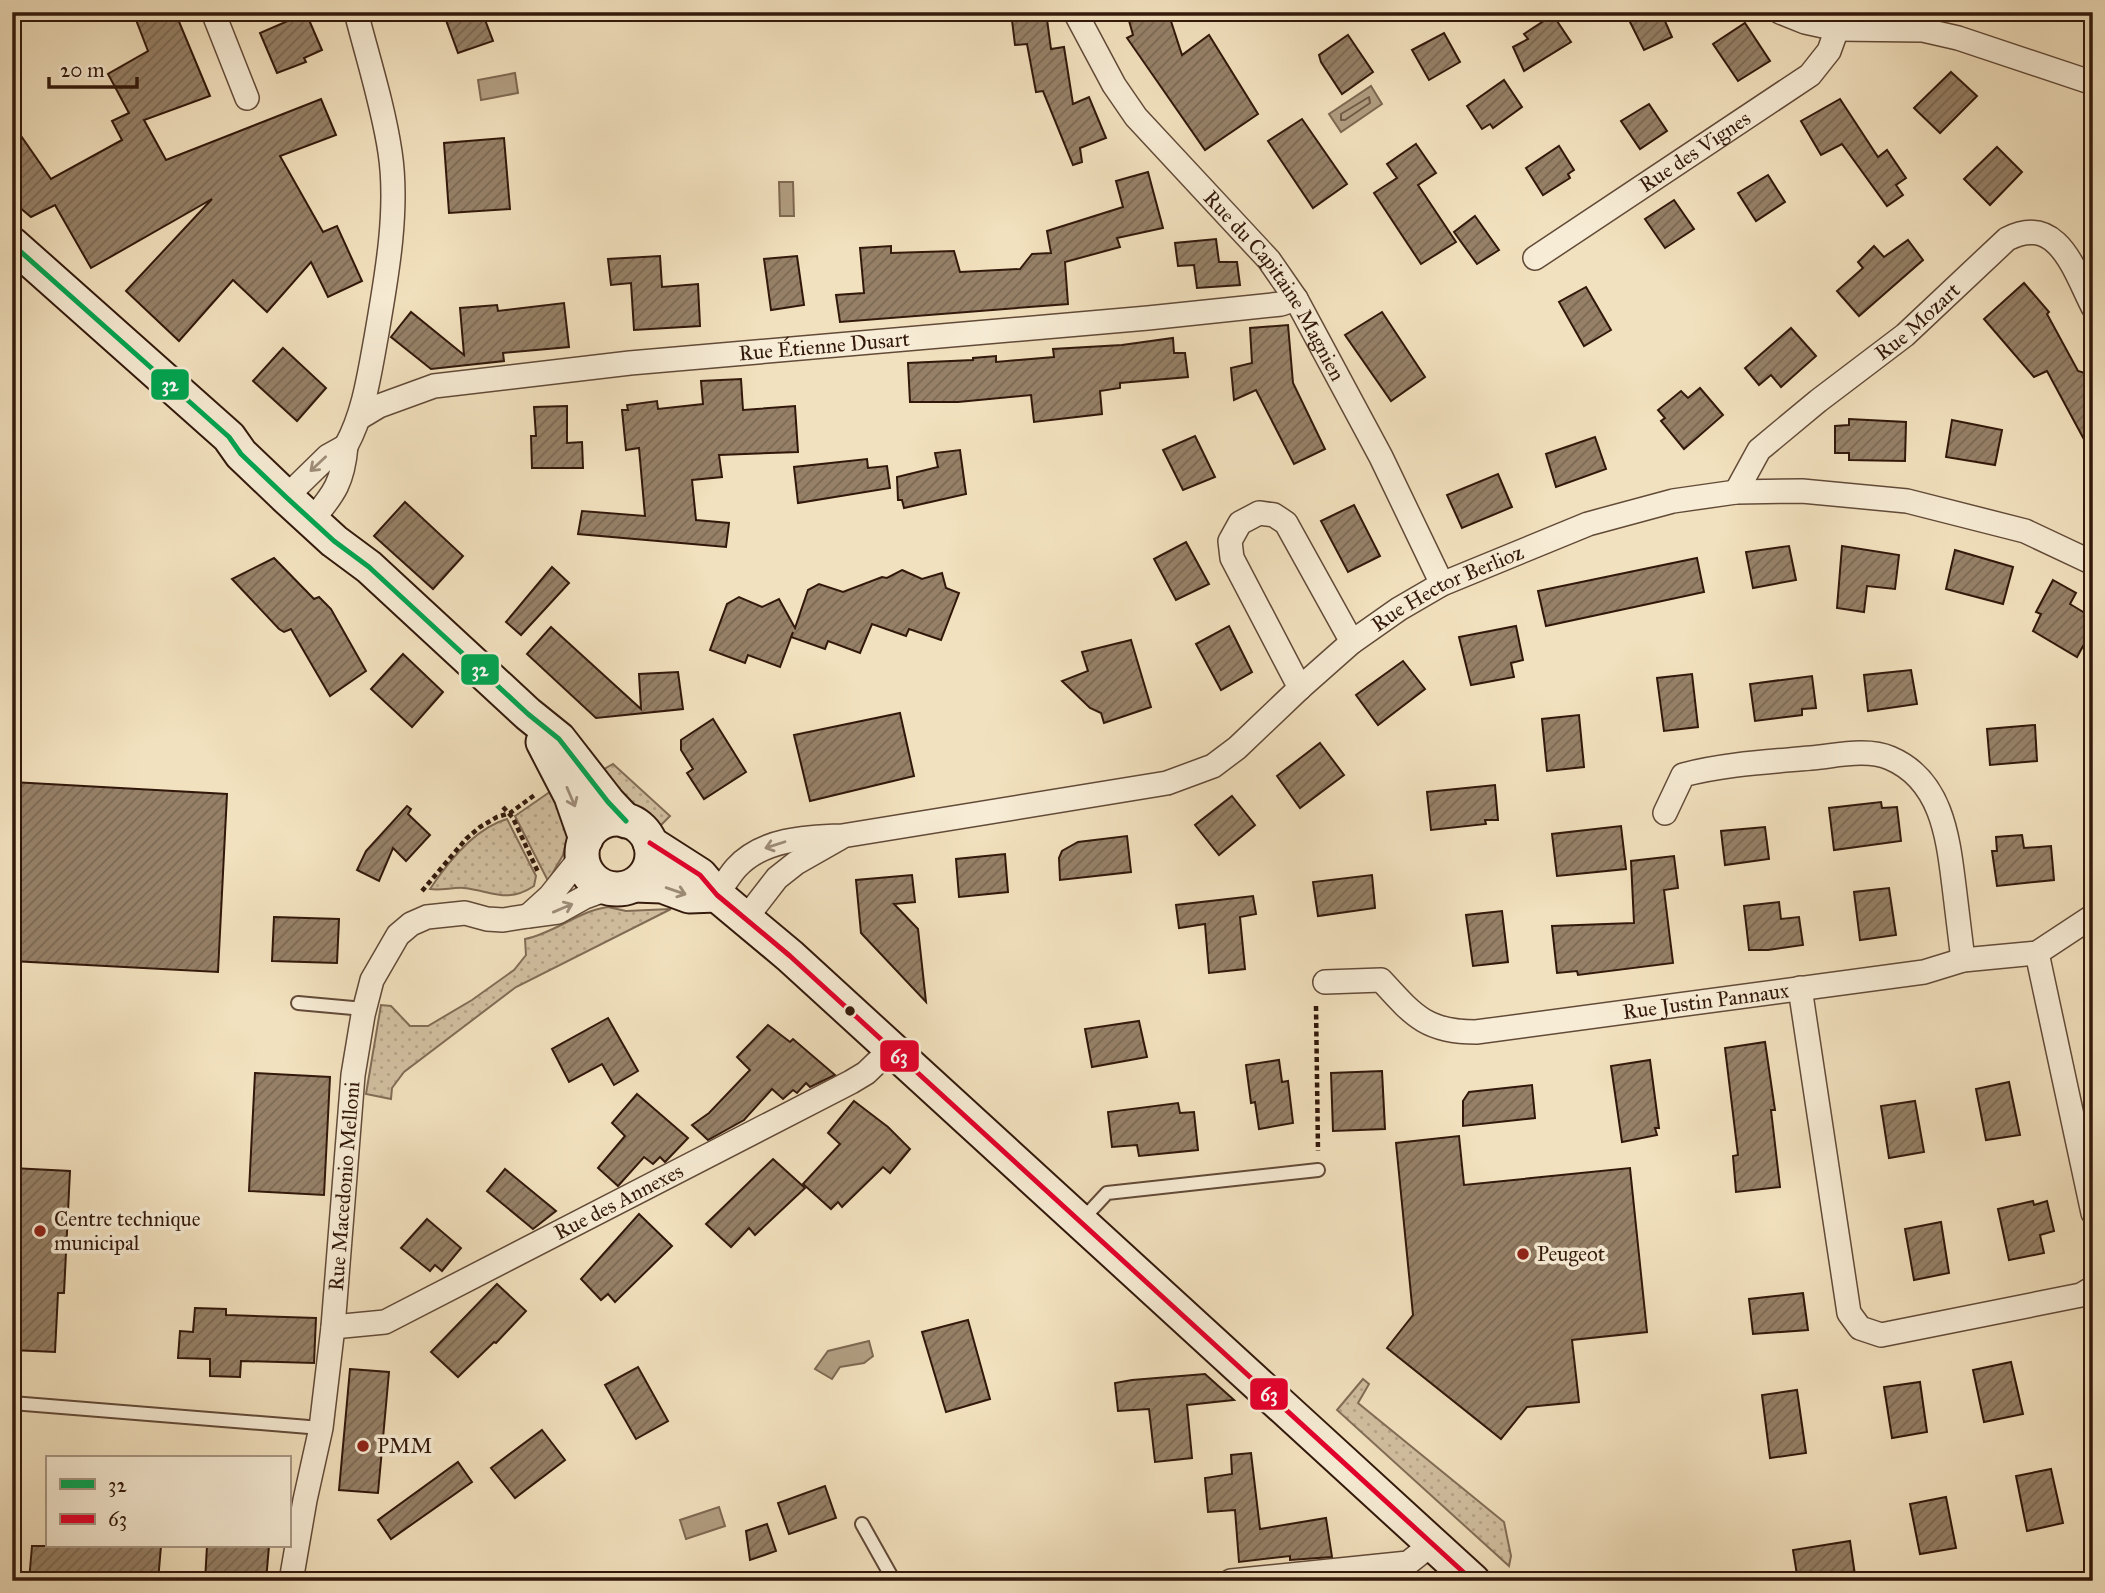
<svg xmlns="http://www.w3.org/2000/svg" width="2105" height="1593" viewBox="0 0 2105 1593" font-family="'IM FELL Great Primer',serif">
<defs>
<pattern id="grass-dots" width="8" height="8" patternUnits="userSpaceOnUse" patternTransform="scale(1.75)"><rect width="8" height="8" fill="#d1bfa0"/><path d="M2 2h.1M6 6h.1" fill="none" stroke="#b4a388" stroke-width="1.8" stroke-linecap="round"/></pattern>
<pattern id="building-hatch" width="6" height="6" patternUnits="userSpaceOnUse" patternTransform="scale(1.75)"><rect width="6" height="6" fill="#968168"/><path d="M-1 1l2-2M0 6l6-6M5 7l2-2" fill="none" stroke="#7b6954"/></pattern>
</defs>
<rect width="100%" height="100%" fill="#f2e1be"/>
<filter id="stains"><feTurbulence type="fractalNoise" baseFrequency=".00286" numOctaves="4"/><feColorMatrix values="0 0 0 0 .2 0 0 0 0 .09 0 0 0 0 .02 0 0 0 .5 -.17"/></filter>
<radialGradient id="worn" r=".72"><stop offset=".6" stop-color="#630" stop-opacity="0"/><stop offset="1" stop-color="#630" stop-opacity=".3"/></radialGradient>
<g fill="url(#grass-dots)" stroke="#826c56" stroke-width="2">
<path d="M613,764L670,816L660,826L641,809L629,803L599,772Z"/>
<path d="M554,789L569,831L563,855L548,881L515,816Z"/>
<path d="M507,819L536,876L534,886C507,904 492,891 464,888C453,887 441,891 430,889C448,862 475,828 507,819Z"/>
<path d="M608,907L626,911L671,909L516,987L404,1072L392,1088L391,1099L366,1094L381,1005L391,1006L410,1026H428L472,1000L514,970L526,955L525,939C555,933 578,911 608,907Z"/>
<path d="M1363,1379L1369,1384L1358,1403L1504,1522L1511,1556L1509,1566L1337,1410Z"/>
</g>
<g fill="#b19d81" stroke="#7e6852" stroke-width="2">
<path d="M515,73L518,93L481,100L478,80Z"/>
<path d="M1371,86L1382,104L1341,132L1329,114Z"/>
<path d="M779,182H793L794,216H780Z"/>
<path d="M869,1341L873,1356L864,1363L840,1367L832,1379L815,1369L828,1351Z"/>
<path d="M719,1507L725,1526L686,1539L680,1520Z"/>
</g>
<g fill="none" stroke-linecap="round" stroke-linejoin="round">
<path stroke="#725a46" stroke-width="2" d="M1369,97L1370,103L1345,120H1341V114Z"/>
</g>
<g fill="url(#building-hatch)" stroke="#32180b" stroke-width="2">
<path d="M133,12H175L210,96L144,120L166,160L321,99L336,135L280,156L323,232L337,226L362,281L328,297L311,262L267,312L233,280L179,341L126,291L212,199L91,268L55,205L31,217L12,201V123L51,179L122,140L112,121L129,113L108,74L148,51Z"/>
<path d="M443,12H482L493,41L458,53Z"/>
<path d="M1011,12H1046L1051,49L1064,47L1073,104L1089,97L1106,138L1080,148L1082,162L1073,165L1043,91L1036,92L1027,44L1015,45Z"/>
<path d="M1141,12H1168L1182,55L1209,35L1258,114L1205,150L1127,38L1133,35L1128,17Z"/>
<path d="M1625,12H1661L1672,37L1644,50Z"/>
<path d="M306,13L322,50L304,58L306,62L277,73L260,33Z"/>
<path d="M1553,15L1571,42L1524,71L1513,47L1528,39L1524,34Z"/>
<path d="M1745,23L1770,61L1738,81L1713,44Z"/>
<path d="M1444,33L1460,62L1429,80L1412,50Z"/>
<path d="M1348,35L1373,72L1342,94L1321,62L1319,55Z"/>
<path d="M1951,72L1977,96L1940,133L1914,108Z"/>
<path d="M1504,80L1522,107L1493,128L1490,124L1482,129L1467,106Z"/>
<path d="M1840,99L1878,157L1887,150L1906,178L1896,185L1903,195L1887,206L1842,144L1821,155L1801,121Z"/>
<path d="M1649,104L1667,131L1640,149L1621,121Z"/>
<path d="M1302,119L1347,184L1313,208L1268,141Z"/>
<path d="M504,138L510,209L449,213L444,143Z"/>
<path d="M1416,144L1436,173L1418,185L1456,242L1421,264L1374,193L1397,178L1387,164Z"/>
<path d="M1559,146L1574,170L1568,174L1570,178L1543,195L1526,168Z"/>
<path d="M1997,147L2022,172L1990,205L1964,179Z"/>
<path d="M1148,172L1163,228L1117,238L1120,247L1065,262L1068,304L840,322L836,295L864,293L860,248L891,246V253L954,251L960,272L1020,269L1032,254L1051,253L1047,231L1123,207L1116,181Z"/>
<path d="M1768,175L1785,202L1756,221L1738,193Z"/>
<path d="M1674,200L1694,229L1665,248L1645,219Z"/>
<path d="M1475,216L1499,250L1477,264L1454,232Z"/>
<path d="M1216,239L1219,262H1237L1240,285L1197,288L1194,265L1178,266L1175,243Z"/>
<path d="M1908,240L1923,260L1859,316L1837,291L1863,268L1858,262L1874,246L1884,257Z"/>
<path d="M660,256L662,287L698,284L700,326L634,330L631,283L611,285L608,259Z"/>
<path d="M797,256L804,305L771,310L764,259Z"/>
<path d="M2024,283L2049,312L2047,314L2078,371L2085,373L2093,387V456L2047,371L2034,377L1984,319Z"/>
<path d="M1586,287L1611,330L1584,346L1559,302Z"/>
<path d="M564,303L569,347L503,353L504,361L431,369L391,337L411,312L464,355L460,308L497,305L498,311Z"/>
<path d="M1382,312L1425,377L1391,401L1345,335Z"/>
<path d="M1288,325L1293,383L1325,449L1294,464L1256,390L1234,400L1231,368L1252,363L1250,328Z"/>
<path d="M1791,328L1816,356L1781,387L1771,375L1759,385L1745,368Z"/>
<path d="M1173,338L1174,353H1185L1188,377L1120,383V388L1100,391L1102,414L1034,422L1031,395L958,402H910L908,363L973,360V358L996,356V362L1054,357L1053,349L1122,345Z"/>
<path d="M283,348L326,388L297,421L253,381Z"/>
<path d="M741,379L743,410L795,406L798,452L719,455L722,477L692,480L696,520L729,523L726,547L578,534L582,511L645,516L639,448L626,450L622,410H628L627,405L657,401L658,409L703,404L701,381Z"/>
<path d="M1700,388L1723,415L1684,449L1661,421L1665,418L1658,410L1681,391L1688,398Z"/>
<path d="M567,406V443L582,442L583,468H532L531,436H536L534,407Z"/>
<path d="M1849,419L1906,422L1905,461L1849,460V453H1835V426L1849,425Z"/>
<path d="M1952,420L2002,430L1995,465L1946,457Z"/>
<path d="M1195,436L1215,477L1183,490L1163,450Z"/>
<path d="M1595,437L1606,469L1556,487L1546,454Z"/>
<path d="M960,450L966,494L904,508L902,500H898L897,477L938,467L935,453Z"/>
<path d="M867,459L868,468L887,466L890,488L798,503L794,467Z"/>
<path d="M1498,474L1512,507L1462,528L1447,495Z"/>
<path d="M405,502L463,556L433,589L374,536Z"/>
<path d="M1354,505L1380,556L1348,572L1321,521Z"/>
<path d="M1186,542L1209,584L1176,600L1154,559Z"/>
<path d="M1789,546L1796,580L1753,588L1746,552Z"/>
<path d="M1842,546L1899,555L1895,589L1867,586L1864,612L1837,608Z"/>
<path d="M1955,550L2013,567L2003,604L1946,589Z"/>
<path d="M274,558L314,599L319,597L331,609L366,671L330,696L291,629L284,632L279,629L232,579Z"/>
<path d="M1697,558L1704,592L1546,626L1538,591Z"/>
<path d="M552,567L569,583L521,635L506,622Z"/>
<path d="M902,570L922,579L942,573L946,588L959,593L941,640L909,629L906,636L872,624L860,653L828,641L825,649L791,637L793,632L780,667L748,655L745,663L710,650L727,604L739,597L762,607L779,599L795,628L808,590L819,584L843,592L882,577L887,578Z"/>
<path d="M2053,580L2076,593L2070,604L2093,618V628L2077,657L2033,631L2041,614L2036,612Z"/>
<path d="M1229,626L1252,672L1221,690L1196,644Z"/>
<path d="M1516,626L1523,660L1511,663L1514,677L1471,685L1459,637Z"/>
<path d="M551,627L641,709L639,674L678,672L683,709L596,718L527,654Z"/>
<path d="M1131,640L1151,707L1104,723L1101,713L1090,708L1062,681L1088,671L1082,652Z"/>
<path d="M403,654L443,692L412,727L371,689Z"/>
<path d="M1403,661L1425,689L1378,725L1356,695Z"/>
<path d="M1911,670L1917,704L1868,711L1864,675Z"/>
<path d="M1692,674L1698,727L1664,731L1657,678Z"/>
<path d="M1812,676L1816,708L1802,709V715L1755,721L1750,684Z"/>
<path d="M900,713L914,776L810,801L794,735Z"/>
<path d="M1579,715L1584,767L1547,771L1542,719Z"/>
<path d="M713,719L746,772L704,799L687,773L693,769L681,750V740Z"/>
<path d="M2035,725L2037,761L1990,765L1987,729Z"/>
<path d="M1320,743L1344,775L1300,808L1277,776Z"/>
<path d="M12,782L227,794L218,972L12,961Z"/>
<path d="M1495,785L1498,820H1485L1486,824L1431,830L1427,792Z"/>
<path d="M1232,796L1255,825L1219,855L1195,825Z"/>
<path d="M1881,802L1882,808L1897,807L1901,841L1834,850L1829,808Z"/>
<path d="M407,806L411,809L408,814L430,835L406,861L393,848L379,881L357,870L366,851Z"/>
<path d="M1621,826L1626,869L1557,876L1552,834Z"/>
<path d="M1765,827L1769,859L1725,865L1721,831Z"/>
<path d="M2022,835L2024,848L2051,846L2054,880L1997,886L1992,851H1997L1996,837Z"/>
<path d="M1127,836L1131,872L1060,880L1059,858L1062,851L1078,842Z"/>
<path d="M1005,854L1008,892L959,897L956,859Z"/>
<path d="M1674,856L1678,888L1664,890L1673,963L1578,975L1577,971L1557,973L1552,926L1634,923L1631,861Z"/>
<path d="M912,875L915,902L894,904L918,929L926,1002L861,933L856,880Z"/>
<path d="M1372,875L1375,908L1318,916L1313,882Z"/>
<path d="M1889,888L1896,935L1860,940L1854,892Z"/>
<path d="M1253,896L1256,914L1240,917L1245,969L1209,973L1205,924L1179,928L1176,905Z"/>
<path d="M1779,902L1781,919L1799,917L1803,945L1768,950H1749L1744,906Z"/>
<path d="M1502,911L1508,962L1473,966L1466,915Z"/>
<path d="M274,917L339,919L337,963L272,961Z"/>
<path d="M608,1018L638,1071L614,1085L602,1064L569,1082L552,1049Z"/>
<path d="M1139,1021L1147,1057L1092,1067L1085,1029Z"/>
<path d="M768,1025L790,1042L793,1039L835,1075L810,1087L806,1083L797,1093L793,1090L783,1099L772,1089L744,1120L708,1140L692,1125L709,1113L750,1070L737,1057Z"/>
<path d="M1765,1042L1775,1110H1771L1780,1187L1736,1192L1733,1156L1738,1155L1725,1048Z"/>
<path d="M1279,1060L1282,1082L1288,1081L1293,1123L1259,1129L1255,1102L1251,1103L1246,1065Z"/>
<path d="M1650,1060L1659,1128H1655L1657,1135L1622,1142L1611,1066Z"/>
<path d="M1382,1071L1385,1129L1333,1131L1331,1073Z"/>
<path d="M255,1073L330,1077L324,1195L249,1191Z"/>
<path d="M2009,1082L2020,1135L1986,1140L1976,1089Z"/>
<path d="M1532,1085L1535,1118L1463,1126V1101L1469,1092Z"/>
<path d="M637,1094L688,1138L665,1162L660,1157L653,1164L644,1157L618,1186L598,1168L625,1136L612,1123Z"/>
<path d="M854,1101L888,1127L910,1149L890,1173L883,1167L842,1207L838,1202L831,1209L803,1184L840,1144L828,1133Z"/>
<path d="M1915,1101L1924,1152L1889,1158L1881,1106Z"/>
<path d="M1178,1103L1180,1113L1194,1112L1198,1150L1139,1156L1137,1145L1112,1147L1108,1112Z"/>
<path d="M1459,1136L1464,1185L1630,1168L1647,1332L1572,1340L1579,1402L1527,1407L1501,1439L1387,1348L1413,1315L1396,1143Z"/>
<path d="M773,1159L805,1188L755,1235L749,1228L731,1247L706,1224Z"/>
<path d="M12,1168L70,1171L64,1293H58L55,1352L12,1350Z"/>
<path d="M505,1169L556,1211L533,1229L487,1191Z"/>
<path d="M2033,1201L2034,1205L2047,1201L2054,1231L2040,1235L2044,1253L2009,1260L1998,1209Z"/>
<path d="M639,1214L672,1246L615,1302L608,1294L601,1300L581,1279Z"/>
<path d="M427,1219L461,1248L442,1271L435,1265L430,1271L401,1248Z"/>
<path d="M1941,1222L1949,1273L1914,1280L1905,1229Z"/>
<path d="M497,1284L526,1311L496,1343L494,1342L458,1377L431,1352Z"/>
<path d="M1803,1293L1808,1330L1753,1334L1749,1299Z"/>
<path d="M195,1308L226,1309V1315L316,1318L314,1363L241,1361L240,1377L210,1376V1359L178,1358L180,1331L193,1332Z"/>
<path d="M968,1320L990,1399L946,1412L922,1332Z"/>
<path d="M2011,1362L2023,1414L1984,1422L1973,1370Z"/>
<path d="M638,1367L668,1421L636,1439L605,1385Z"/>
<path d="M350,1369L389,1372L378,1493L339,1490Z"/>
<path d="M1205,1374L1234,1400L1187,1405L1192,1458L1155,1462L1149,1409L1118,1411L1115,1383L1132,1380Z"/>
<path d="M1920,1382L1927,1432L1892,1438L1884,1387Z"/>
<path d="M1797,1390L1806,1453L1770,1458L1762,1395Z"/>
<path d="M542,1430L565,1460L515,1498L491,1468Z"/>
<path d="M1251,1453L1260,1529L1326,1518L1332,1557L1290,1560V1556L1239,1562L1235,1510L1208,1512L1205,1478L1232,1474L1231,1455Z"/>
<path d="M458,1462L472,1482L391,1539L378,1520Z"/>
<path d="M2051,1469L2063,1523L2027,1531L2016,1476Z"/>
<path d="M825,1486L836,1518L789,1534L778,1503Z"/>
<path d="M1946,1497L1956,1548L1920,1554L1910,1504Z"/>
<path d="M767,1524L776,1551L750,1560L746,1531Z"/>
<path d="M1850,1541L1855,1575L1819,1581H1798L1793,1550Z"/>
<path d="M32,1546H161L158,1581H29Z"/>
<path d="M207,1546H269L266,1581H205Z"/>
</g>
<g fill="none" stroke-linecap="round" stroke-linejoin="round">
<g stroke="#624a38" stroke-width="16">
<g id="service">
<path d="M298,1003L364,1009"/>
<path d="M1081,1221L1107,1193L1318,1170"/>
<path d="M12,1403L321,1428"/>
<path d="M862,1524L894,1581"/>
</g>
</g>
<g stroke="#624a38" stroke-width="26">
<g id="minor">
<path d="M213,12L247,98"/>
<path id="s1" d="M1075,12L1114,85L1136,117L1269,260L1296,299L1381,457L1442,584"/>
<path d="M1780,12L1805,22L1837,29L1923,30L1958,38L2093,83"/>
<path id="s2" d="M1535,258L1810,75L1829,51L1837,29"/>
<path id="s3" d="M359,418L379,406L434,386L630,363L1148,318L1281,304L1296,299"/>
<path d="M346,446C364,413 369,376 376,338C386,280 399,211 390,152C383,105 368,59 356,12"/>
<path id="s4" d="M1736,492L1759,450L1818,401L1905,335L2007,239C2058,213 2074,270 2093,307"/>
<path d="M286,497L328,456L346,446C343,481 335,493 312,520"/>
<path d="M1300,688L1232,558L1230,541L1240,523L1259,513L1274,515L1286,523L1352,642"/>
<path d="M1665,813L1683,775C1725,764 1767,762 1811,758C1835,756 1867,748 1890,758C1942,780 1948,838 1954,886C1957,911 1960,936 1963,960"/>
<path d="M582,856L550,896L528,916L558,912L585,897L610,888"/>
<path id="s5" d="M717,895C723,886 729,876 736,868C762,839 806,837 842,836L1167,783L1213,766L1237,748L1300,688L1352,642L1399,609L1442,584L1588,524L1673,501L1736,492L1802,491L1907,501L2025,531L2093,563"/>
<path d="M746,918L777,878L796,863L840,838"/>
<path d="M2037,953L2093,1213"/>
<path id="s6" d="M1325,982L1381,980C1413,1015 1426,1032 1476,1032L1924,972L1963,960L2037,953L2093,916"/>
<path d="M1800,988L1849,1313L1860,1328L1881,1335L2081,1295L2093,1288"/>
<path id="s7" d="M333,1327L385,1322L851,1082L866,1073L891,1049"/>
<path id="s8" d="M291,1581L305,1500L321,1428L333,1327L353,1075L363,1015L372,980L398,935L411,924L427,917L465,913L487,919L503,920L528,916"/>
<path d="M1231,1581L1408,1563L1432,1544"/>
</g>
</g>
<g stroke="#32180b" stroke-width="37">
<g id="secondary">
<path d="M12,244L229,437L241,454L286,497L334,541L369,567L528,714L559,739L608,802L626,821"/>
<path d="M543,742L571,796L586,839"/>
<circle cx="617" cy="854" r="35"/>
<path d="M650,843L700,875L717,895L790,956L1473,1581"/>
<path d="M634,885L662,886L689,896L717,895"/>
</g>
</g>
<g stroke="#32180b" stroke-width="4.5" stroke-dasharray="5 3.5" stroke-linecap="butt">
<path d="M503,807L513,818L538,872"/>
<path d="M422,891L466,839L480,827L497,817L510,813L536,794"/>
<path d="M1316,1006L1318,1151"/>
</g>
<use href="#service" stroke="#f7ecd5" stroke-width="12"/>
<use href="#minor" stroke="#f7ecd5" stroke-width="23"/>
<use href="#secondary" stroke="#f7ecd5" stroke-width="33"/>
<g stroke="#f7ecd5" stroke-width="10">
<path id="bus-1" d="M12,244L229,437L241,454L286,497L334,541L369,567L528,714L559,739L608,802L626,821"/>
</g>
<g stroke="#f7ecd5" stroke-width="10">
<path id="bus-2" d="M650,843L700,875L717,895L790,956L1473,1581"/>
</g>
<use href="#bus-1" stroke="#00a651" stroke-width="5"/>
<use href="#bus-2" stroke="#e4002b" stroke-width="5"/>
</g>
<defs><path id="oneway-shaft" d="M-6 0H5M1.5-3L5.5 0L1.5 3" fill="none" stroke-width="1.6" stroke-linecap="round" stroke-linejoin="round" transform="scale(1.75)"/></defs>
<g stroke="#9e8d7a">
<use href="#oneway-shaft" transform="translate(318 464) rotate(137)"/>
<use href="#oneway-shaft" transform="translate(571 797) rotate(67)"/>
<use href="#oneway-shaft" transform="translate(775 845) rotate(162)"/>
<use href="#oneway-shaft" transform="translate(676 891) rotate(19)"/>
<use href="#oneway-shaft" transform="translate(563 908) rotate(-23)"/>
</g>
<circle fill="#32180b" stroke="#f7ecd5" stroke-width="2.5" cx="850" cy="1011" r="6"/>
<g fill="#8f2418" stroke="#f7ecd5" stroke-width="2.5">
<circle cx="40" cy="1231" r="7"/>
<circle cx="1523" cy="1254" r="7"/>
<circle cx="363" cy="1446" r="7"/>
</g>
<g text-anchor="middle" dominant-baseline="central" stroke-width="7" stroke-linejoin="round" paint-order="stroke">
<g font-size="21" fill="#32180b" stroke="#f7ecd5">
<text stroke="none"><textPath href="#s2" startOffset="192">Rue des Vignes</textPath></text>
<text stroke="none"><textPath href="#s1" startOffset="341">Rue du Capitaine Magnien</textPath></text>
<text stroke="none"><textPath href="#s4" startOffset="252">Rue Mozart</textPath></text>
<text stroke="none"><textPath href="#s3" startOffset="474">Rue Étienne Dusart</textPath></text>
<text stroke="none"><textPath href="#s5" startOffset="822">Rue Hector Berlioz</textPath></text>
<text stroke="none"><textPath href="#s6" startOffset="401">Rue Justin Pannaux</textPath></text>
<text stroke="none"><textPath href="#s8" startOffset="399">Rue Macedonio Melloni</textPath></text>
<text stroke="none"><textPath href="#s7" startOffset="315">Rue des Annexes</textPath></text>
</g>
<g font-size="21" fill="#32180b" stroke="#f7ecd5" text-anchor="start">
<text x="54" y="1219">Centre technique<tspan x="54" dy="24">municipal</tspan></text>
<text x="1537" y="1254">Peugeot</text>
<text x="377" y="1446">PMM</text>
</g>
</g>
<g stroke="#f7ecd5" stroke-width="2.5">
<rect x="150" y="368" width="40" height="33" rx="7" fill="#00a651"/>
<rect x="460" y="653" width="40" height="33" rx="7" fill="#00a651"/>
<rect x="879" y="1039" width="41" height="34" rx="7" fill="#e4002b"/>
<rect x="1249" y="1377" width="40" height="34" rx="7" fill="#e4002b"/>
</g>
<g font-size="19" text-anchor="middle" font-weight="bold" fill="#fff">
<text x="170" y="391">32</text>
<text x="480" y="676">32</text>
<text x="899" y="1063">63</text>
<text x="1269" y="1401">63</text>
</g>
<rect width="2105" height="1593" fill="none" stroke="#f2e1be" stroke-width="42"/>
<rect x="14" y="14" width="2077" height="1565" fill="none" stroke="#32180b" stroke-width="3.5"/>
<rect x="21" y="21" width="2063" height="1551" fill="none" stroke="#32180b" stroke-width="2"/>
<rect x="46" y="1456" width="245" height="91" fill="#f7ecd5" stroke="#a89784" stroke-width="2"/>
<rect x="60" y="1479" width="35" height="10" fill="#00a651" stroke="#a89784" stroke-width="2"/>
<text x="108" y="1492" font-size="21" fill="#32180b">32</text>
<rect x="60" y="1514" width="35" height="10" fill="#e4002b" stroke="#a89784" stroke-width="2"/>
<text x="108" y="1526" font-size="21" fill="#32180b">63</text>
<path d="M49 77v10h88v-10" fill="none" stroke="#32180b" stroke-width="3.5"/>
<text x="60" y="77" font-size="21" fill="#32180b" stroke="#f7ecd5" stroke-width="5" paint-order="stroke">20 m</text>
<rect width="100%" height="100%" filter="url(#stains)"/>
<rect width="100%" height="100%" fill="url(#worn)"/>
</svg>
